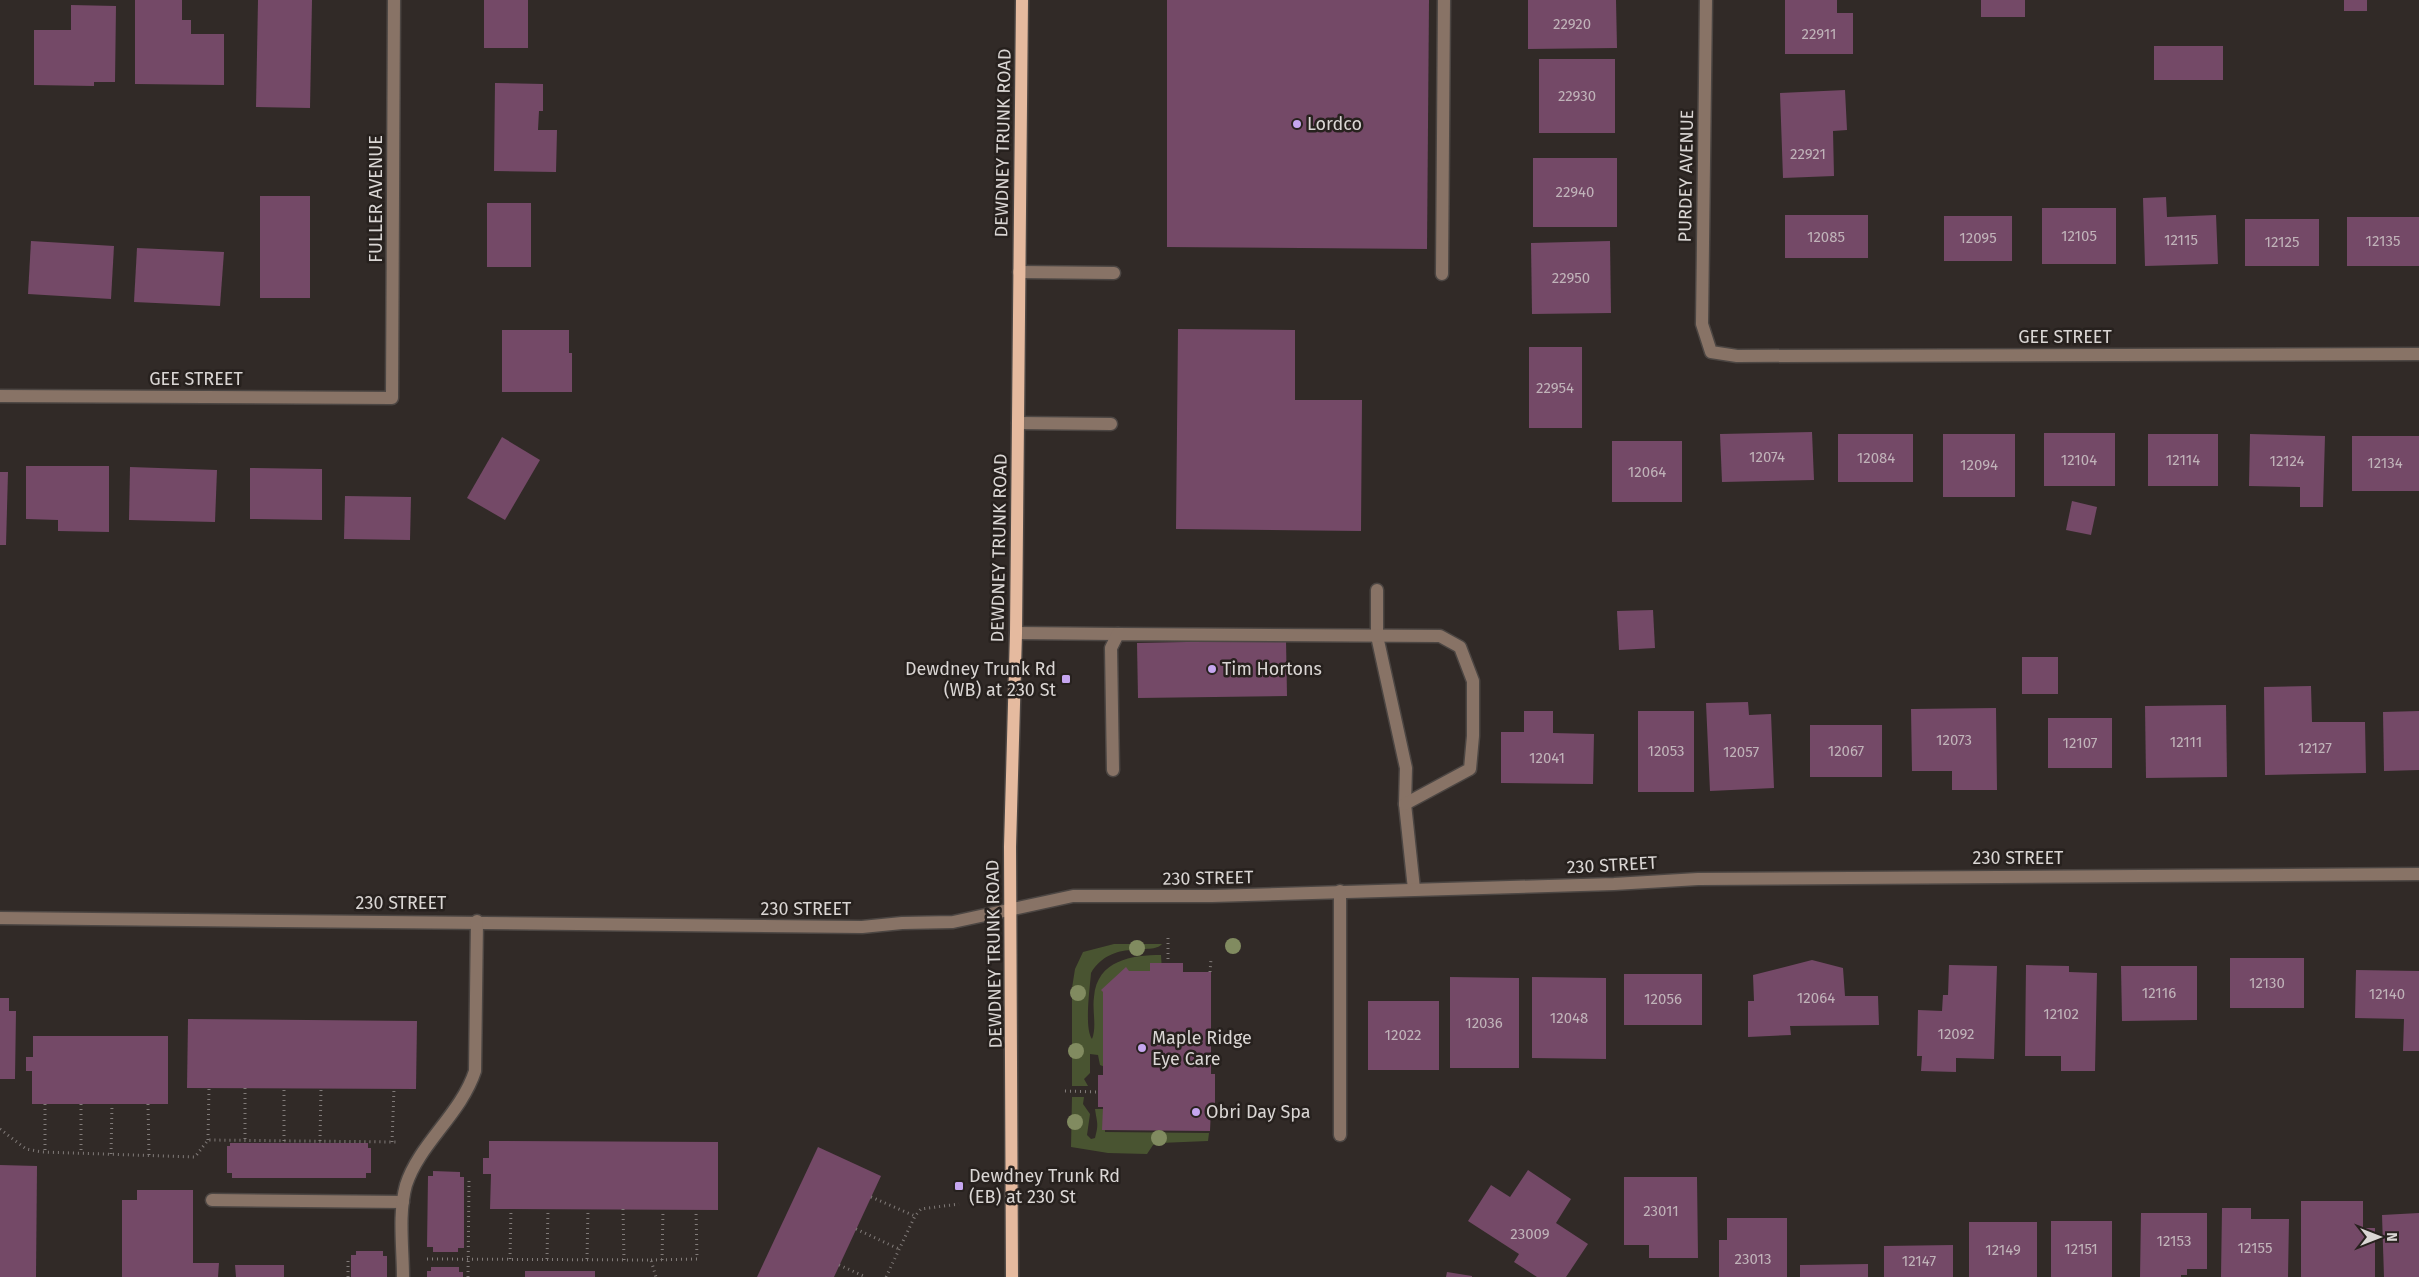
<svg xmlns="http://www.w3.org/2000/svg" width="2419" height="1277" viewBox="0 0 2419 1277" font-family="'Fira Sans',sans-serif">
<rect width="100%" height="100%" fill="#312a27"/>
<g fill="#495431">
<path d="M1114,944H1162C1152,956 1112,938 1091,973C1090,987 1084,1028 1092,1039C1097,1027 1092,1010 1094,997C1097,960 1132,955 1161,955L1162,971H1128L1105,1067L1100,1065L1098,1055L1090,1054V1073L1084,1079L1088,1086H1072V988L1075,969L1083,952Z"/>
<path d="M1072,1097H1084L1083,1104L1090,1114L1087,1135L1091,1139L1095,1138C1099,1124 1097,1123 1095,1109H1105V1132L1209,1133L1208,1141L1160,1143L1153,1145L1147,1154L1108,1153L1071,1147Z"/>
</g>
<g fill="#744967">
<path d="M135,0H182V20H191V34H224V85L135,84Z"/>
<path d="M258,0H312L310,108L256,107Z"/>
<rect x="484" y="0" width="44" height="48"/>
<path d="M1167,0H1429L1427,249L1167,247Z"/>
<path d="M1528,0H1616L1617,48L1528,49Z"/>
<path d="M1785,0H1837V13H1853V54H1785Z"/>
<rect x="1981" y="0" width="44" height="17"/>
<rect x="2344" y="0" width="23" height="11"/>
<path d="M71,5L116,6L115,82H94V86L34,85V30H71Z"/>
<rect x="2154" y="46" width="69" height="34"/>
<rect x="1539" y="59" width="76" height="74"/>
<path d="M495,83L543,84V111H539L538,130H557L556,172L494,171Z"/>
<path d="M1845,90L1847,130L1833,131L1834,176L1783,178L1780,93Z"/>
<rect x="1533" y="158" width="84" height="69"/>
<rect x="260" y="196" width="50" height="102"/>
<path d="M2166,197L2167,217L2216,215L2218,264L2145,266L2143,198Z"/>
<rect x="487" y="203" width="44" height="64"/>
<rect x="2042" y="208" width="74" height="56"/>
<rect x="1785" y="215" width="83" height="43"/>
<rect x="1944" y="216" width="68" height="45"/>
<rect x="2347" y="217" width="72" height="49"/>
<rect x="2245" y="219" width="74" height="47"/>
<path d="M31,241L114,246L111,299L28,294Z"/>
<path d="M1610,241L1611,313L1532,314L1531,243Z"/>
<path d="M137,248L224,252L220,306L134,302Z"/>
<path d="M1178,329L1295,330V400H1362L1361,531L1176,529Z"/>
<path d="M502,330H569V353H572V392H502Z"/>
<rect x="1529" y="347" width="53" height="81"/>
<path d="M1812,432L1814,480L1722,482L1720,434Z"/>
<rect x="2044" y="433" width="71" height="53"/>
<rect x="1838" y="434" width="75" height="48"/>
<rect x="1943" y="434" width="72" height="63"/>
<rect x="2148" y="434" width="70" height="52"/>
<path d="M2250,434L2325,436L2323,507H2300V487L2249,486Z"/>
<rect x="2352" y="436" width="67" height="55"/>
<path d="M502,437L540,460L505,520L467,498Z"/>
<rect x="1612" y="441" width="70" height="61"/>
<path d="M26,466H109V532L58,531V520L26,519Z"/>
<path d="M130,467L217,470L215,522L129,520Z"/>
<path d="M250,468L322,469V520L250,519Z"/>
<path d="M0,472H8L6,545H0Z"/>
<path d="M345,496L411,497L410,540L344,539Z"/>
<path d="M2072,501L2097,507L2091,535L2066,530Z"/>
<path d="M1653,610L1655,648L1619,650L1617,611Z"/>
<path d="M1286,640L1287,696L1138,698L1137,643Z"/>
<rect x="2022" y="657" width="36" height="37"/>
<path d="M2311,686L2312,722H2365L2366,773L2265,775L2264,687Z"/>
<path d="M1748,702L1749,715L1771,714L1774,788L1710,791L1706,703Z"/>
<path d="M2226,705L2227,777L2146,778L2145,706Z"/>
<path d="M1996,708L1997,790H1952V771H1912L1911,709Z"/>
<path d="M1524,711H1553V733L1594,734L1593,784L1501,783V732H1524Z"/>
<rect x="1638" y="711" width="56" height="81"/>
<path d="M2419,711V770L2384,771L2383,712Z"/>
<rect x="2048" y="718" width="64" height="50"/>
<rect x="1810" y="725" width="72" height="52"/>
<rect x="2230" y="958" width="74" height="50"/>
<path d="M1812,960L1843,968L1845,996H1878L1879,1025L1790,1026L1791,1035L1748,1037V1001H1754L1753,975Z"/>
<path d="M1150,963H1183V972H1211V1074H1215V1108H1211L1210,1131L1102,1130L1103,1107H1098V1075H1103V992L1101,990L1126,967L1129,971H1150Z"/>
<path d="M1949,965L1997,966L1994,1059L1956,1058V1072L1921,1071L1922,1056H1917L1918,1010L1942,1011L1943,995H1948Z"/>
<path d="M2026,965L2069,966V972L2097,973L2095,1071H2061V1056H2025Z"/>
<path d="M2121,966H2197V1020L2122,1021Z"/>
<path d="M2356,970L2419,971V1051H2403L2404,1019L2355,1018Z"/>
<rect x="1624" y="974" width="78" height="51"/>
<path d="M1450,977L1519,978V1068H1450Z"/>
<path d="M1532,977L1606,978V1059L1532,1058Z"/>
<path d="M0,998H9V1011H16L15,1079H0Z"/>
<rect x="1368" y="1001" width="71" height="69"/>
<path d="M188,1019L417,1021L416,1089L187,1088Z"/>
<path d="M33,1036H168V1104H32V1071H26V1057H33Z"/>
<path d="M489,1141L718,1142V1210L490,1209L491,1174H483V1158H489Z"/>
<path d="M230,1143H368V1148H371V1173H366V1178H232V1173H227V1146H230Z"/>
<path d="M818,1147L881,1176L834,1277H757Z"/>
<path d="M0,1165L37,1166L36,1277H0Z"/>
<path d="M1528,1170L1571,1199L1556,1223L1588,1244L1566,1277H1537L1514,1262L1519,1254L1468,1221L1491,1185L1510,1197Z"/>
<path d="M433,1171L460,1172V1177H464V1248H458V1252H433V1247H427L428,1176H433Z"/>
<path d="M1624,1177H1697L1698,1258H1649V1245H1624Z"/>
<path d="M137,1190H193V1263H219L218,1277H122V1200H137Z"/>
<path d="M2301,1201H2363V1228H2375V1277H2301Z"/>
<path d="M2222,1208H2251V1219H2289L2288,1277H2221Z"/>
<path d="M2141,1213H2207V1269H2187V1275H2181V1277H2140Z"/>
<path d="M2419,1213V1277H2384L2382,1215Z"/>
<path d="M1727,1218H1787V1277H1719V1240H1727Z"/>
<rect x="2051" y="1221" width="61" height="56"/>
<rect x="1969" y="1222" width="68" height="55"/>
<path d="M1953,1245V1277H1884V1246Z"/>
<path d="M356,1251H383V1256H387V1277H351V1255H356Z"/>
<path d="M1868,1264V1277H1800V1265Z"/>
<path d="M235,1265H284V1277H236Z"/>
<path d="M431,1267H459V1272H463V1277H427V1271H431Z"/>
<rect x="525" y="1271" width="70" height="6"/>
<path d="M1447,1272L1472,1276V1277H1446Z"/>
</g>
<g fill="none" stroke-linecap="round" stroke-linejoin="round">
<g stroke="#4c4643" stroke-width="15">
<g id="minor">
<path d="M1706,0L1702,324L1711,352L1737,356L2419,354"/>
<path d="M1019,272L1114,273"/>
<path d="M1442,274L1444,0"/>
<path d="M0,396L392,398L394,0"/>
<path d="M1018,423L1111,424"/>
<path d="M1377,590V636L1406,768L1405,804L1414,889"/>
<path d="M1016,633L1118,634"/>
<path d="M1113,770L1111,648L1118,634L1440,636L1460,647L1473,681V736L1470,769L1405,804"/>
<path d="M0,918L862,927L902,923L953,922L1073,896H1212L1614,884L1698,879L2419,874"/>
<path d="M1340,1135V891"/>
<path d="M212,1200L403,1202"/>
<path d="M403,1277C403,1248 398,1214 406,1185C419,1144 461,1114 475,1071L477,921"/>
</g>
</g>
<g stroke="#4c4643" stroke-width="15">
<path id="major" d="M1012,1277L1010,847L1016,633L1022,0"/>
</g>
<g stroke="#817b79" stroke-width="3" stroke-dasharray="1 4" stroke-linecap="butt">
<path d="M1168,938V963"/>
<path d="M1210,972L1211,959"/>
<path d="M245,1088V1141"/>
<path d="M1065,1091L1098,1092"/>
<path d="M45,1104V1152"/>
<path d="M81,1104V1154"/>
<path d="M148,1104L149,1156"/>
<path d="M0,1129L26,1149L42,1152L195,1157L208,1140L396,1142"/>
<path d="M208,1140L209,1088"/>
<path d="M284,1141V1088"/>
<path d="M320,1141L321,1089"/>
<path d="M392,1142L394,1089"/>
<path d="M111,1154L112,1104"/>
<path d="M871,1197L915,1216"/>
<path d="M623,1209L624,1260"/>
<path d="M856,1229L899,1249"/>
<path d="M427,1259L651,1260L656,1277"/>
<path d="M510,1259L511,1209"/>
<path d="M547,1259L548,1209"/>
<path d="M587,1259L588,1209"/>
<path d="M651,1260L697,1259L696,1210"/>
<path d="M662,1260L663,1210"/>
<path d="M839,1265L866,1277"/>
<path d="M348,1277V1260"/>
<path d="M468,1277L469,1180"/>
<path d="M886,1277L915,1216L921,1209L959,1204"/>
</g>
<use href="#minor" stroke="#887366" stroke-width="12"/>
<use href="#major" stroke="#e5ba9f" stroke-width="12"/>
</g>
<g fill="#818b60">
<circle cx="1233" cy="946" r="8"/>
<circle cx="1137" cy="948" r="8"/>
<circle cx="1078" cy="993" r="8"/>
<circle cx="1076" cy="1051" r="8"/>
<circle cx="1075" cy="1122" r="8"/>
<circle cx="1159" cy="1138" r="8"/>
</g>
<g fill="#c6a6f0" stroke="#27211e" stroke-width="2">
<circle cx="1297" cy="124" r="5"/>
<circle cx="1212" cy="669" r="5"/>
<rect x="1061" y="674" width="10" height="10" rx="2.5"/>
<circle cx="1142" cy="1048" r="5"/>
<circle cx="1196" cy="1112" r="5"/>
<rect x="954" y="1181" width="10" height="10" rx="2.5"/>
</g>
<g text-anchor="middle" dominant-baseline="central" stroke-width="5" stroke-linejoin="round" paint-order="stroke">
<g font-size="15" fill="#c0b3b9">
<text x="1572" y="24">22920</text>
<text x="1819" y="34">22911</text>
<text x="1577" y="96">22930</text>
<text x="1808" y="154">22921</text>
<text x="1575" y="192">22940</text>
<text x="2079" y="236">12105</text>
<text x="1826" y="237">12085</text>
<text x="1978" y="238">12095</text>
<text x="2181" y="240">12115</text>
<text x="2383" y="241">12135</text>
<text x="2282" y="242">12125</text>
<text x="1571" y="278">22950</text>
<text x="1555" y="388">22954</text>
<text x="1767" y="457">12074</text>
<text x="1876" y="458">12084</text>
<text x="2079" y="460">12104</text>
<text x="2183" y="460">12114</text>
<text x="2287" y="461">12124</text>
<text x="2385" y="463">12134</text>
<text x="1979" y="465">12094</text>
<text x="1647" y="472">12064</text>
<text x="1954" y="740">12073</text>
<text x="2186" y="742">12111</text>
<text x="2080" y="743">12107</text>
<text x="2315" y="748">12127</text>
<text x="1666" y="751">12053</text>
<text x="1846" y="751">12067</text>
<text x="1741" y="752">12057</text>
<text x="1547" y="758">12041</text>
<text x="2267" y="983">12130</text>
<text x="2159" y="993">12116</text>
<text x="2387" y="994">12140</text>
<text x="1816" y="998">12064</text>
<text x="1663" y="999">12056</text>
<text x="2061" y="1014">12102</text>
<text x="1569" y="1018">12048</text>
<text x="1484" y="1023">12036</text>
<text x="1956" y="1034">12092</text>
<text x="1403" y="1035">12022</text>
<text x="1661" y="1211">23011</text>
<text x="1530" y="1234">23009</text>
<text x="2174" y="1241">12153</text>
<text x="2255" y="1248">12155</text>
<text x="2081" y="1249">12151</text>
<text x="2003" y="1250">12149</text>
<text x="1753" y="1259">23013</text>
<text x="1919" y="1261">12147</text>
</g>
<g font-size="18" fill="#dad6d4" stroke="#27211e" text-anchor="start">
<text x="1307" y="124">Lordco</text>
<text x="1056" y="669" text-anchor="end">Dewdney Trunk Rd<tspan x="1056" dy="21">(WB) at 230 St</tspan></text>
<text x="1222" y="669">Tim Hortons</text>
<text x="1152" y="1038">Maple Ridge<tspan x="1152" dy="21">Eye Care</tspan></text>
<text x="1206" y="1112">Obri Day Spa</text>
<text x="969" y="1176">Dewdney Trunk Rd<tspan x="969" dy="21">(EB) at 230 St</tspan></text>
</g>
<g font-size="18" fill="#dad6d4" stroke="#27211e">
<text transform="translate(1003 143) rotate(-89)">DEWDNEY TRUNK ROAD</text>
<text transform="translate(1686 176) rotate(-89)">PURDEY AVENUE</text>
<text transform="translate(376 199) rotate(-90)">FULLER AVENUE</text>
<text x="2065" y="337">GEE STREET</text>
<text x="196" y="379">GEE STREET</text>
<text transform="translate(999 548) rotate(-89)">DEWDNEY TRUNK ROAD</text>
<text x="2018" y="858">230 STREET</text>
<text transform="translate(1612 865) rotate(-3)">230 STREET</text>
<text transform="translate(1208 878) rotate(-1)">230 STREET</text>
<text x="401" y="903">230 STREET</text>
<text x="806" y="909">230 STREET</text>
<text transform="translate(994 954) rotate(-91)">DEWDNEY TRUNK ROAD</text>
</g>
</g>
<g transform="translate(2379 1237) rotate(90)" stroke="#27211e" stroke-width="4" paint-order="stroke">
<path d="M0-4L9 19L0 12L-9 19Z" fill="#dad6d4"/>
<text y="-8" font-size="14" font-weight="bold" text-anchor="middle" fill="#dad6d4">N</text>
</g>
</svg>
